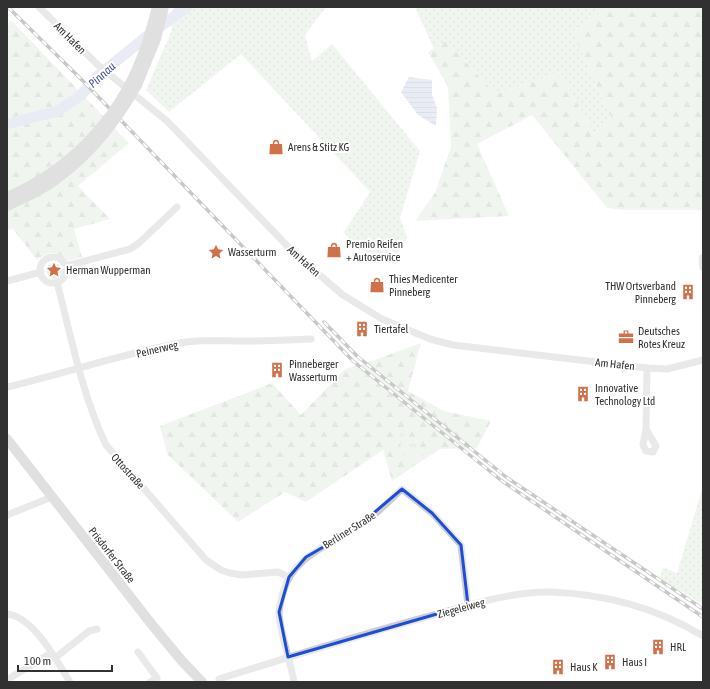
<svg xmlns="http://www.w3.org/2000/svg" width="710" height="689" viewBox="0 0 710 689" font-family="'Asap Condensed',sans-serif">
<defs>
<pattern id="grass-dots" width="8" height="8" patternUnits="userSpaceOnUse"><rect width="8" height="8" fill="#e0e9de"/><path d="M2 2h.1M6 6h.1" fill="none" stroke="#c1c8bf" stroke-width="1.8" stroke-linecap="round"/></pattern>
<pattern id="forest-firs" width="22" height="20" patternUnits="userSpaceOnUse"><rect width="22" height="20" fill="#e0e9de"/><path d="M5 1l3.5 6h-7zM16 11l3.5 6h-7z" fill="#c1c8bf"/></pattern>
<pattern id="park-tufts" width="24" height="20" patternUnits="userSpaceOnUse"><rect width="24" height="20" fill="#e0e9de"/><path d="M3 7l-1-3M5 7V3M7 7l1-3M15 17l-1-3M17 17v-4M19 17l1-3" fill="none" stroke="#c1c8bf"/></pattern>
<pattern id="water-rules" width="6" height="5" patternUnits="userSpaceOnUse"><rect width="6" height="5" fill="#d0d6e9"/><path d="M0 2.5h6" fill="none" stroke="#b3b8c8"/></pattern>
</defs>
<rect width="100%" height="100%" fill="#fff"/>
<g fill="url(#grass-dots)">
<path d="M175,7H326L305,35L312,61L332,44L420,151L400,218L407,237L394,262L356,248L344,232L370,192L241,54L169,112L146,90L171,32L173,9Z"/>
<path d="M415,7H605L590,21L572,31L611,117L594,134L560,72L496,94L446,41L434,49Z"/>
<circle cx="54" cy="271" r="8"/>
<path d="M703,486V605L660,578L663,567L677,573Z"/>
</g>
<g fill="url(#forest-firs)">
<path d="M605,7H703V210H623L607,208L532,115L477,144L509,216L415,221L435,193L451,147L448,87L428,52L446,41L496,94L560,72L594,134L611,117L572,31L590,21Z"/>
<path d="M11,20L129,143L78,186L110,219L74,229L82,257L68,261C55,251 50,250 37,260L13,229L7,230V28Z"/>
<path d="M421,343L408,391L444,411L491,421L477,448L440,449L392,481L383,450L306,502L285,492L238,522L167,454L160,426L272,383L301,415L345,369L366,363Z"/>
</g>
<path fill="url(#park-tufts)" d="M400,430L426,452L413,466L401,453Z"/>
<path fill="url(#water-rules)" d="M409,77L432,80V95L437,108L436,126L418,115L401,92Z"/>
<g fill="none" stroke-linecap="round" stroke-linejoin="round">
<path stroke="#d0d6e9" stroke-width="11" d="M7,124L58,111L81,95L99,75L146,37L187,7"/>
<g stroke="#cecece" stroke-width="7">
<path d="M39,7L99,66L167,121L295,254L343,295L382,319L430,339L453,345L647,368L667,369L703,360"/>
<circle cx="53" cy="270" r="13"/>
<path d="M703,258H702L703,268"/>
<path d="M66,266L130,249L139,243L177,207"/>
<path d="M7,281L41,272"/>
<path d="M57,282C71,337 82,394 106,445L206,560L221,570L230,573L242,575L278,572L289,577"/>
<path d="M7,387C63,374 118,355 175,344C198,339 221,341 245,341C267,341 289,340 311,339"/>
<path d="M646,429L656,446L653,452L646,451L643,445L646,429L647,368"/>
<path d="M7,515L52,497"/>
<path d="M7,614C34,617 56,660 70,682"/>
<path d="M138,652L157,678L150,682"/>
<path d="M55,658L89,631L97,629"/>
<path d="M10,678L51,653"/>
<path d="M219,679C289,657 359,635 430,616C466,606 513,591 551,592C605,594 657,608 703,636"/>
<path d="M294,682C290,659 281,637 279,614C279,607 281,600 283,593C292,558 327,546 355,528C373,518 387,503 402,489L432,513L461,545L468,605"/>
</g>
<g stroke="#bbb" stroke-width="10">
<path d="M137,85L156,39L164,7"/>
<path d="M7,439L153,626L182,661L202,682"/>
</g>
<g stroke="#868686" stroke-width="3.5">
<g id="rail">
<path d="M8,7L84,82L353,361L502,481L703,617"/>
<path d="M324,322L357,356L506,477L703,609"/>
</g>
</g>
<use href="#rail" stroke="#fff" stroke-width="2" stroke-dasharray="6" stroke-linecap="butt"/>
<g stroke="#bbb" stroke-width="10">
<path d="M7,197C68,171 117,121 141,59C148,42 152,25 157,7"/>
<path d="M7,206C24,198 43,190 58,178C92,153 117,121 137,85"/>
</g>
</g>
<path d="M0 0H710V689H0ZM402,489L432,513L461,545L468,605L288,657L279,612L289,577L306,557L356,528Z" fill="#fff" fill-opacity=".55" fill-rule="evenodd"/>
<path fill="none" stroke="#1d4ed8" stroke-width="3" stroke-linejoin="round" d="M402,489L432,513L461,545L468,605L288,657L279,612L289,577L306,557L356,528Z"/>
<defs>
<g id="shop-bare" transform="scale(1.2)"><path d="M-5-2.5h2.3a2.7 3.5 0 0 1 5.4 0H5L5.5 6h-11ZM-1.5-2.5h3a1.5 2.3 0 0 0-3 0Z" fill="#d1714a" stroke="#fff" stroke-width="2.5" paint-order="stroke"/></g>
<g id="sight-bare" transform="scale(1.2)"><path d="M0-6L1.8-2.2L6-1.7L2.9 1.2L3.7 5.4L0 3.3L-3.7 5.4L-2.9 1.2L-6-1.7L-1.8-2.2Z" fill="#d1714a" stroke="#fff" stroke-width="2.5" paint-order="stroke"/></g>
<g id="building-bare" transform="scale(1.2)"><path d="M-4-6H4V6H1V3H-1V6H-4ZM-2.5-4.3h1.7v1.8h-1.7ZM.8-4.3h1.7v1.8H.8ZM-2.5-1h1.7V.8h-1.7ZM.8-1h1.7V.8H.8Z" fill="#d1714a" stroke="#fff" stroke-width="2.5" paint-order="stroke"/></g>
<g id="office-bare" transform="scale(1.2)"><path d="M-6-3h4V-5.5h4V-3h4V5H-6ZM-1-4.5V-3h2v-1.5ZM-6 0V1H6V0Z" fill="#d1714a" stroke="#fff" stroke-width="2.5" paint-order="stroke"/></g>
</defs>
<g fill-rule="evenodd">
<use href="#shop-bare" x="276" y="147"/>
<use href="#shop-bare" x="334" y="250"/>
<use href="#sight-bare" x="216" y="252"/>
<use href="#sight-bare" x="54" y="270"/>
<use href="#shop-bare" x="377" y="285"/>
<use href="#building-bare" x="688" y="292"/>
<use href="#building-bare" x="362" y="329"/>
<use href="#office-bare" x="626" y="337"/>
<use href="#building-bare" x="277" y="370"/>
<use href="#building-bare" x="583" y="394"/>
<use href="#building-bare" x="658" y="647"/>
<use href="#building-bare" x="610" y="662"/>
<use href="#building-bare" x="558" y="667"/>
</g>
<g text-anchor="middle" dominant-baseline="central" stroke-width="4" stroke-linejoin="round" paint-order="stroke">
<g font-size="11" fill="#313131" stroke="#fff">
<text transform="translate(70 38) rotate(45)">Am Hafen</text>
<text transform="translate(304 261) rotate(42)">Am Hafen</text>
<text transform="translate(157 349) rotate(-13)">Peinerweg</text>
<text transform="translate(615 364) rotate(6)">Am Hafen</text>
<text transform="translate(128 471) rotate(48)">Ottostraße</text>
<text transform="translate(349 530) rotate(-32)">Berliner Straße</text>
<text transform="translate(112 555) rotate(52)">Prisdorfer Straße</text>
<text transform="translate(461 608) rotate(-15)">Ziegeleiweg</text>
</g>
<g font-size="11" fill="#313131" stroke="#fff" text-anchor="start">
<text x="288" y="147">Arens &amp; Stitz KG</text>
<text x="346" y="244">Premio Reifen<tspan x="346" dy="13">+ Autoservice</tspan></text>
<text x="228" y="252">Wasserturm</text>
<text x="66" y="270">Herman Wupperman</text>
<text x="389" y="279">Thies Medicenter<tspan x="389" dy="13">Pinneberg</tspan></text>
<text x="676" y="286" text-anchor="end">THW Ortsverband<tspan x="676" dy="13">Pinneberg</tspan></text>
<text x="374" y="329">Tiertafel</text>
<text x="638" y="331">Deutsches<tspan x="638" dy="13">Rotes Kreuz</tspan></text>
<text x="289" y="364">Pinneberger<tspan x="289" dy="13">Wasserturm</tspan></text>
<text x="595" y="388">Innovative<tspan x="595" dy="13">Technology Ltd</tspan></text>
<text x="670" y="647">HRL</text>
<text x="622" y="662">Haus I</text>
<text x="570" y="667">Haus K</text>
</g>
<g font-size="12" font-style="italic" fill="#48588a" stroke="#fff">
<text transform="translate(102 75) rotate(-42)">Pinnau</text>
</g>
</g>
<rect width="710" height="689" fill="none" stroke="#313131" stroke-width="16"/>
<path d="M18 665v6h94v-6" fill="none" stroke="#313131" stroke-width="2"/>
<text x="24" y="665" font-size="12" fill="#313131" stroke="#ffffff" stroke-width="3" paint-order="stroke">100 m</text>
</svg>
